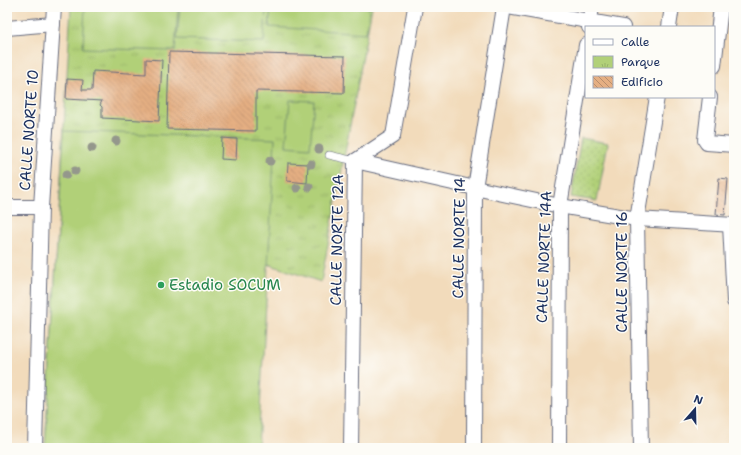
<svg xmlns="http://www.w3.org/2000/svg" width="741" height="455" viewBox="0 0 741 455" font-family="'Shantell Sans',sans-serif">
<defs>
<pattern id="grass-dots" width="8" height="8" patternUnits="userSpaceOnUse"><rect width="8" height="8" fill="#b1d078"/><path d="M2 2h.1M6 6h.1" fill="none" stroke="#98b36a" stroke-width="1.8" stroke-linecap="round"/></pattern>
<pattern id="park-tufts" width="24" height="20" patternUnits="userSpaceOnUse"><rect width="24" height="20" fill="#b1d078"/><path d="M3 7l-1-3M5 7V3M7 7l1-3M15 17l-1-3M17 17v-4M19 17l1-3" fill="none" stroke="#98b36a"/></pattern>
<pattern id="building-back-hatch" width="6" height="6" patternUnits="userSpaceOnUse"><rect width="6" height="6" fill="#e5af82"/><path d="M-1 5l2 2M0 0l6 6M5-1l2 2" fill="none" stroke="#b98f6e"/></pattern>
</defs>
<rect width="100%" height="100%" fill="#fdfcf7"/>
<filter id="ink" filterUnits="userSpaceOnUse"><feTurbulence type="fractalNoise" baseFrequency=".025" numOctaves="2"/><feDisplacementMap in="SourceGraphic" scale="8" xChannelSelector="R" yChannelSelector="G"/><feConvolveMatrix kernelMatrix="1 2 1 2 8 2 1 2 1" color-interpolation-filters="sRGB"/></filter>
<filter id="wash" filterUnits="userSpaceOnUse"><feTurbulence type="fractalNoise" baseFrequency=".012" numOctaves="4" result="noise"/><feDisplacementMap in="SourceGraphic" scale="16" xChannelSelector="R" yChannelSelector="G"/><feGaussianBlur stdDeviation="0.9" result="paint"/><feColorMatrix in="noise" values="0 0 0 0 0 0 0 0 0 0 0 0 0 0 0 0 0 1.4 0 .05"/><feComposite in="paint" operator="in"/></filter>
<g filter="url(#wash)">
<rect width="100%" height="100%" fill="#f2dbbb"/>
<path fill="url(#grass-dots)" stroke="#66806b" d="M581,138L608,143L597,201L571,197Z"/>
<path fill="url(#park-tufts)" stroke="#66806b" d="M71,7H372L321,282L268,264L45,448Z"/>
<g fill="#b1d078" stroke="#66806b">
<path d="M85,7H178L175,51L83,48Z"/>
<path d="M180,7H266L264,42L177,39Z"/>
<path d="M271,7H369L366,33L269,27Z"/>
<path d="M290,100L314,101L310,148L286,146Z"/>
<path d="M64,131L275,139L258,448H45Z"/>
</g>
<g id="blocks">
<g fill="url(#building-back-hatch)">
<path d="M169,52L345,56L344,93L256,91V131L167,129Z"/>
<path d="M146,59L162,60L159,121L102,118V107L100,105L102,101L66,99L67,79L83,80L82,90H92L93,71L146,74Z"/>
<path d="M222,138L237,139L236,160L221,159Z"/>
<path d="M288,163L308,164L307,183L287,181Z"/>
<path d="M719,178L728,179L725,215L716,214Z"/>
</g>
</g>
</g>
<g filter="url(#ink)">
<use href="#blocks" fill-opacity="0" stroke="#666b7f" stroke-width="1"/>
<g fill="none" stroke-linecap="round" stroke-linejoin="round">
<g stroke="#666b7f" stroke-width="8">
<path id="lane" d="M329,155L355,161"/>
</g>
<g stroke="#666b7f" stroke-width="16">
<g id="street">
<path d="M508,7L623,27"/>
<path d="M589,27L592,7"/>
<path d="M669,27L672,7"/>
<path d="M7,28L53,24"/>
<path d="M714,66L721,7"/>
<path d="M710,97L705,140L707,143L734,145"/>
<path d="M355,161L475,188L560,206L637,219L734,225"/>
<path d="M7,207H41"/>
<path d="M730,225L734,301"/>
<path d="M35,448L41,207L54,7"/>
<path d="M351,448L355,161L393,136L415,7"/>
<path d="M474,448L475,188L504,7"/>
<path d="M559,448L560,206L586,45"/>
<path d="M641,448L637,219L657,97"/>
</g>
</g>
<use href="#lane" stroke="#fff" stroke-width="7"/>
<use href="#street" stroke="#fff" stroke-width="14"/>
</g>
<g fill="#94978c">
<circle cx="116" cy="141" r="4.5"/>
<circle cx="92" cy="148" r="4.5"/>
<circle cx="319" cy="149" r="4.5"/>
<circle cx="270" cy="161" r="4.5"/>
<circle cx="311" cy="164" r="4.5"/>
<circle cx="75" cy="171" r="4.5"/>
<circle cx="66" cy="175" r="4.5"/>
<circle cx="309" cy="187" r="4.5"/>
<circle cx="297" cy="188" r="4.5"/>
</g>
</g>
<circle fill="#2e9e5b" stroke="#fdfcf7" stroke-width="1.5" cx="161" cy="285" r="4"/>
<g text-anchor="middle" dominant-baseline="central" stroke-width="3" stroke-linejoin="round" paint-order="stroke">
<g font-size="15" fill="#1b2f5e" stroke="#fdfcf7">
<text transform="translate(29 130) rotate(-86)">CALLE NORTE 10</text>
<text transform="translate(459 238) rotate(-89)">CALLE NORTE 14</text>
<text transform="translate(337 240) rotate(-89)">CALLE NORTE 12A</text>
<text transform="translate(544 257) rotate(-88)">CALLE NORTE 14A</text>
<text transform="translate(622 272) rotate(-90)">CALLE NORTE 16</text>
</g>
<g font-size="15" fill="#27864d" stroke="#fdfcf7" text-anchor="start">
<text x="169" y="285">Estadio SOCUM</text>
</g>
</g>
<rect width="741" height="455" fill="none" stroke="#fdfcf7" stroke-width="24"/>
<rect x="585" y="26" width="130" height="72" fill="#fdfcf7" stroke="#a3aaba"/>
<rect x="593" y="39" width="20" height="6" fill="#ffffff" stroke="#a3aaba"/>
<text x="621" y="46" font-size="12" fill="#1b2f5e">Calle</text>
<rect x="593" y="56" width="20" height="12" fill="url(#park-tufts)" stroke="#a3aaba"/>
<text x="621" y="66" font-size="12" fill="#1b2f5e">Parque</text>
<rect x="593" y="76" width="20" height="12" fill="url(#building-back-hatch)" stroke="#a3aaba"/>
<text x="621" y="86" font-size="12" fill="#1b2f5e">Edificio</text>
<g transform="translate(695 409) rotate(20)" stroke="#fdfcf7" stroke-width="3" paint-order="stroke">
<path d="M0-3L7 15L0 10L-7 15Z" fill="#1b2f5e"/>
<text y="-6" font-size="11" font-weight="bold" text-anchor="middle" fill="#1b2f5e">N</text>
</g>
</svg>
